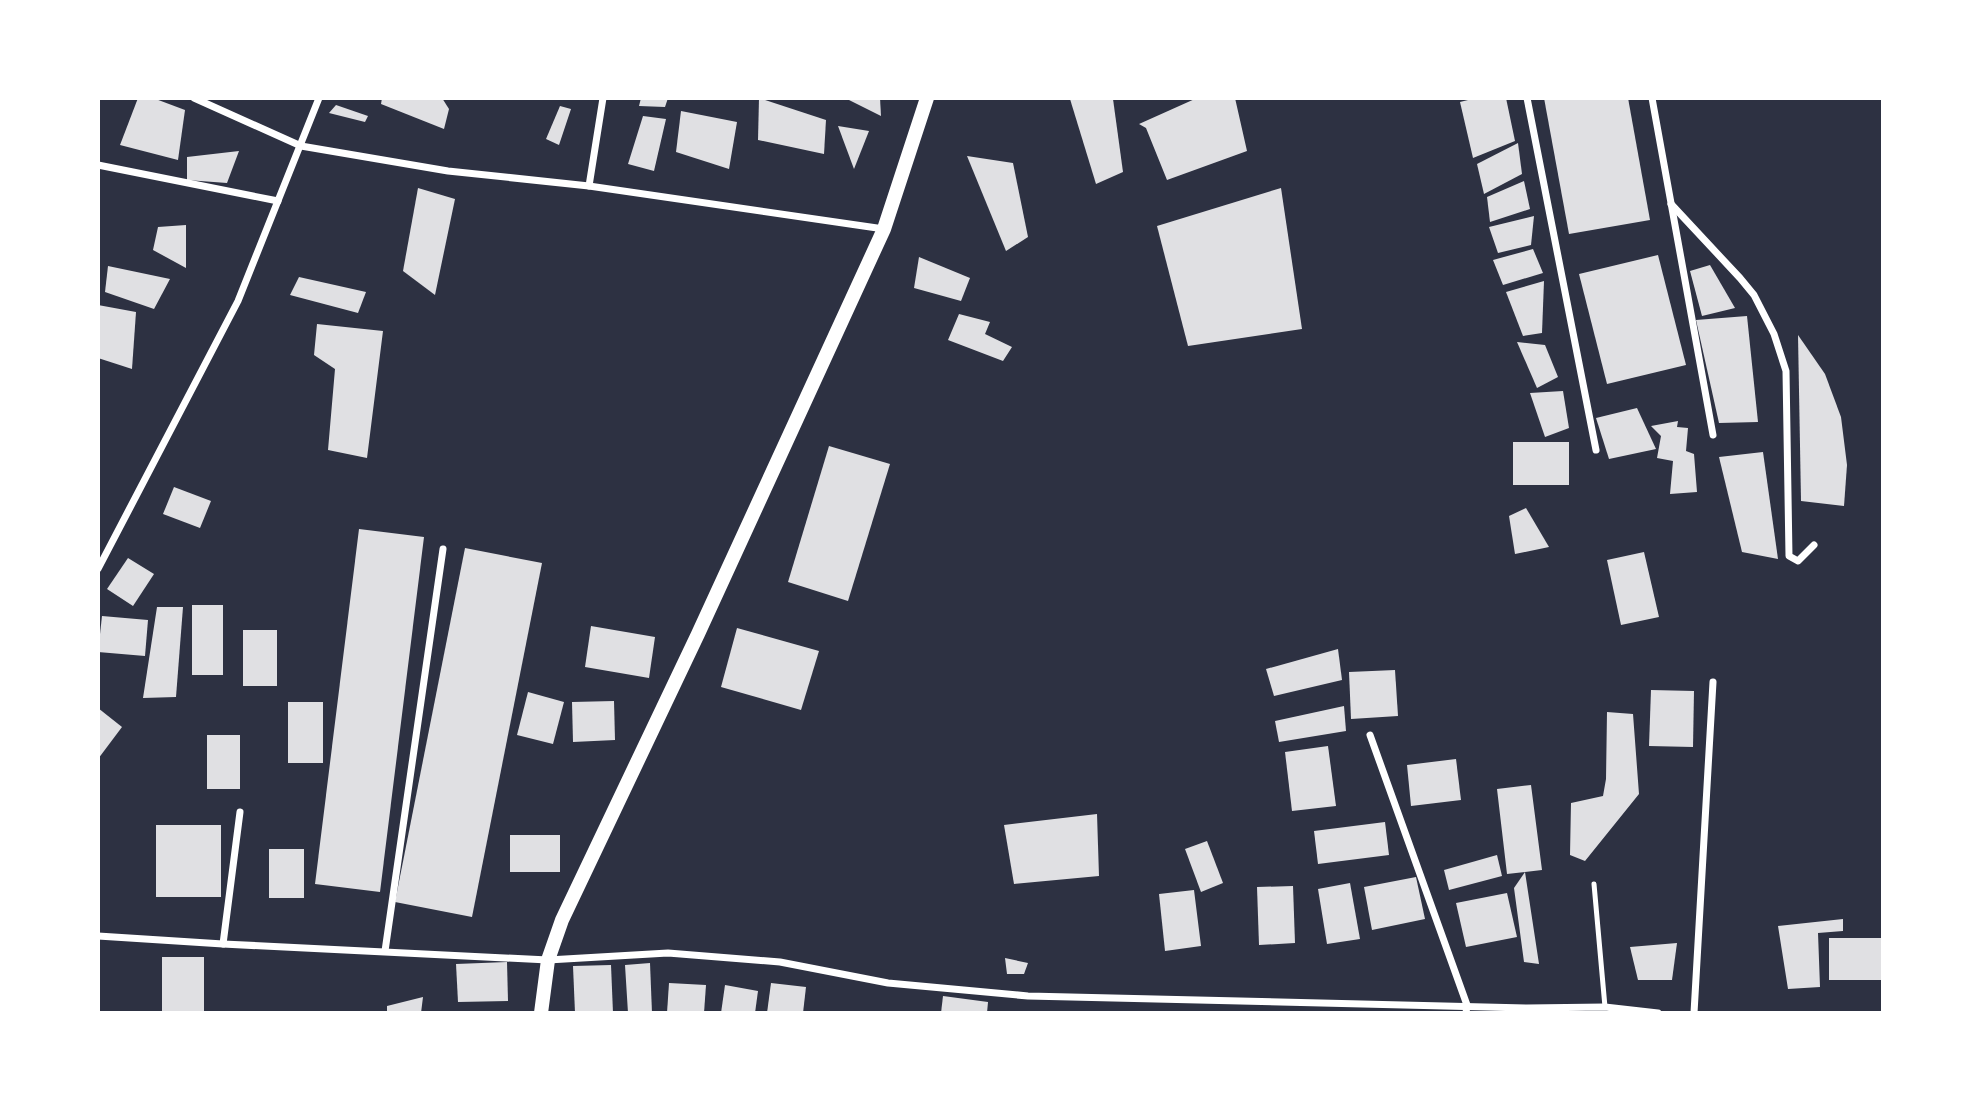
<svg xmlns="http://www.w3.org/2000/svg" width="1981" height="1111" viewBox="0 0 1981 1111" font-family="Commissioner,sans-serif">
<rect width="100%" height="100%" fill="#2d3142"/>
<g fill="#e0e0e3">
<path d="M138,98H153L185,110L178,160L120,145Z"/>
<path d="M382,98H442L449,109L444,129L381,104Z"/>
<path d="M641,98H668L665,107L639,106Z"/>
<path d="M759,98L826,120L824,154L758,140Z"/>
<path d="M845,98H880L881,116Z"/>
<path d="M1197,98H1235L1247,151L1167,180L1146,128L1139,124Z"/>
<path d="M1476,98H1506L1515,141L1473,158L1460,102Z"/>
<path d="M1544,98H1628L1650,220L1569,234Z"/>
<path d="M1070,99H1113L1123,172L1096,184Z"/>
<path d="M336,105L368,116L365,122L329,113Z"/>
<path d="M560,106L571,109L559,145L546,139Z"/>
<path d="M681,111L737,122L729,169L676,152Z"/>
<path d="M643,116L666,119L654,171L628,164Z"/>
<path d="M838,126L869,131L854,169Z"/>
<path d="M1518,143L1522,174L1484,194L1477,164Z"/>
<path d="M239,151L227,183L187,180V157Z"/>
<path d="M967,156L1013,163L1028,237L1006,251Z"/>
<path d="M1524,181L1530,209L1490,222L1487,197Z"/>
<path d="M418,188L455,199L435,295L403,271Z"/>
<path d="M1281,188L1302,329L1188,346L1157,226Z"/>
<path d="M1534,216L1531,245L1498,253L1489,227Z"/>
<path d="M186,225V268L153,250L158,227Z"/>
<path d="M1533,249L1543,273L1503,285L1493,260Z"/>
<path d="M1658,255L1686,365L1607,384L1579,274Z"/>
<path d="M919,257L970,278L961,301L914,288Z"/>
<path d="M1710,265L1735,308L1702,316L1690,271Z"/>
<path d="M108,266L170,279L154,309L105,292Z"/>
<path d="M299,277L366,292L358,313L290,295Z"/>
<path d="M1544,281L1542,333L1523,336L1506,292Z"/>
<path d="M98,305L136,312L132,369L98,358Z"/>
<path d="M959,314L990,322L985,334L1012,347L1003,361L948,340Z"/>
<path d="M1747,316L1758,422L1719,423L1696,320Z"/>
<path d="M317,324L383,331L367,458L328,450L335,369L314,355Z"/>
<path d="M1798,335L1825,374L1841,417L1847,465L1844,506L1801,501Z"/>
<path d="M1517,342L1545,345L1558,377L1537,388Z"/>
<path d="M1563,391L1569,428L1545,437L1530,393Z"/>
<path d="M1637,408L1656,449L1609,459L1596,418Z"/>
<path d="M1678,421L1677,427L1688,428L1686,451L1694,454L1697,492L1670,494L1673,461L1657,458L1661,436L1651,426Z"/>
<rect x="1513" y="442" width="56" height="43"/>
<path d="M829,446L890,464L848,601L788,582Z"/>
<path d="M1763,452L1778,559L1742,552L1719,457Z"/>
<path d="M174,487L211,501L200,528L163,514Z"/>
<path d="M1526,508L1549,547L1515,554L1509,516Z"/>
<path d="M359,529L424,537L380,892L315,884Z"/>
<path d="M465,548L542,563L472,917L395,902Z"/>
<path d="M1644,552L1659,617L1621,625L1607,560Z"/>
<path d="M128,558L154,574L133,606L107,589Z"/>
<rect x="192" y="605" width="31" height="70"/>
<path d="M157,607H183L176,697L143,698Z"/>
<path d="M102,616L148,620L145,656L98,652Z"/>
<path d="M591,626L655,637L649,678L585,667Z"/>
<path d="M737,628L819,651L801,710L721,687Z"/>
<rect x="243" y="630" width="34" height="56"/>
<path d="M1338,649L1342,680L1274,696L1266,669Z"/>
<path d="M1395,670L1398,716L1351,719L1349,672Z"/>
<path d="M1651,690L1694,691L1693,747L1649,746Z"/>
<path d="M528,692L564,702L553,744L517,735Z"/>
<path d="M614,701L615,740L573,742L572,702Z"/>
<rect x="288" y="702" width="35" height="61"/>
<path d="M1344,706L1346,731L1279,742L1275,721Z"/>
<path d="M98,708L122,727L98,759Z"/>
<path d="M1607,712L1633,714L1639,794L1585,861L1570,855L1571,803L1603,796L1606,779Z"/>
<rect x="207" y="735" width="33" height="54"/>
<path d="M1328,746L1336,806L1292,811L1285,752Z"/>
<path d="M1456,759L1461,800L1411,806L1407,765Z"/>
<path d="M1531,785L1542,870L1525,872L1539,964L1524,962L1514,888L1525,872L1507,874L1497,789Z"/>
<path d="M1097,814L1099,876L1014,884L1004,825Z"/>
<path d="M1385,822L1389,855L1318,864L1314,831Z"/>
<rect x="156" y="825" width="65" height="72"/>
<rect x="510" y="835" width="50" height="37"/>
<path d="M1207,841L1223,883L1201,892L1185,849Z"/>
<rect x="269" y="849" width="35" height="49"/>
<path d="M1497,855L1502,876L1449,890L1444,870Z"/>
<path d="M1416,877L1425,919L1372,930L1364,887Z"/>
<path d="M1350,883L1360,939L1327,944L1318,889Z"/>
<path d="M1293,886L1295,943L1259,945L1257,887Z"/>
<path d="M1194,890L1201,946L1165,951L1159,894Z"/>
<path d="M1507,893L1517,937L1466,947L1456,903Z"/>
<path d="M1843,919V931L1818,933L1820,987L1788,989L1778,926Z"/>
<rect x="1829" y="938" width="54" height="42"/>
<path d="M1677,943L1672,980H1638L1630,947Z"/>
<rect x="162" y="957" width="42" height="56"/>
<path d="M1005,958L1028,963L1024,974H1007Z"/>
<path d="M507,962L508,1001L458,1002L456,964Z"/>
<path d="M650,963L652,1013H628L625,965Z"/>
<path d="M611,965L613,1013H575L573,966Z"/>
<path d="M669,983L706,985L704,1013H667Z"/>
<path d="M771,983L806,987L803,1013H767Z"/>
<path d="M725,985L758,991L755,1013H721Z"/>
<path d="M943,996L988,1002L987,1013H941Z"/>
<path d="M423,997L421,1013H387V1006Z"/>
</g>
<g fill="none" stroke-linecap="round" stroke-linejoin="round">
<path stroke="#fff" stroke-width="5" d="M1594,884L1605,1007"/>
<g stroke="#fff" stroke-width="7">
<path d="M194,98L301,146L448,171L589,186L884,229"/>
<path d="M1527,98L1596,450"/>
<path d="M1652,98L1713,435"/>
<path d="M98,165L278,201"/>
<path d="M589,186L603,98"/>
<path d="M1671,204L1740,278L1754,295L1774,334L1786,371L1789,556L1798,561L1814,545"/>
<path d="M98,569L238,301L319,98"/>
<path d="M1370,735L1467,1005L1466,1013"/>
<path d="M98,936L223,944L548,960L668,953L780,962L888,983L1028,996L1527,1008L1605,1007L1658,1013"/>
<path d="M223,944L240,812"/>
<path d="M385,951L443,549"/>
<path d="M1694,1013L1713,682"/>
</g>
<path stroke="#fff" stroke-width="14" d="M541,1013L548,960L562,920L698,634L884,229L927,98"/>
</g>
<rect width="1981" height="1111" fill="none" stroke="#ffffff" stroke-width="200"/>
</svg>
